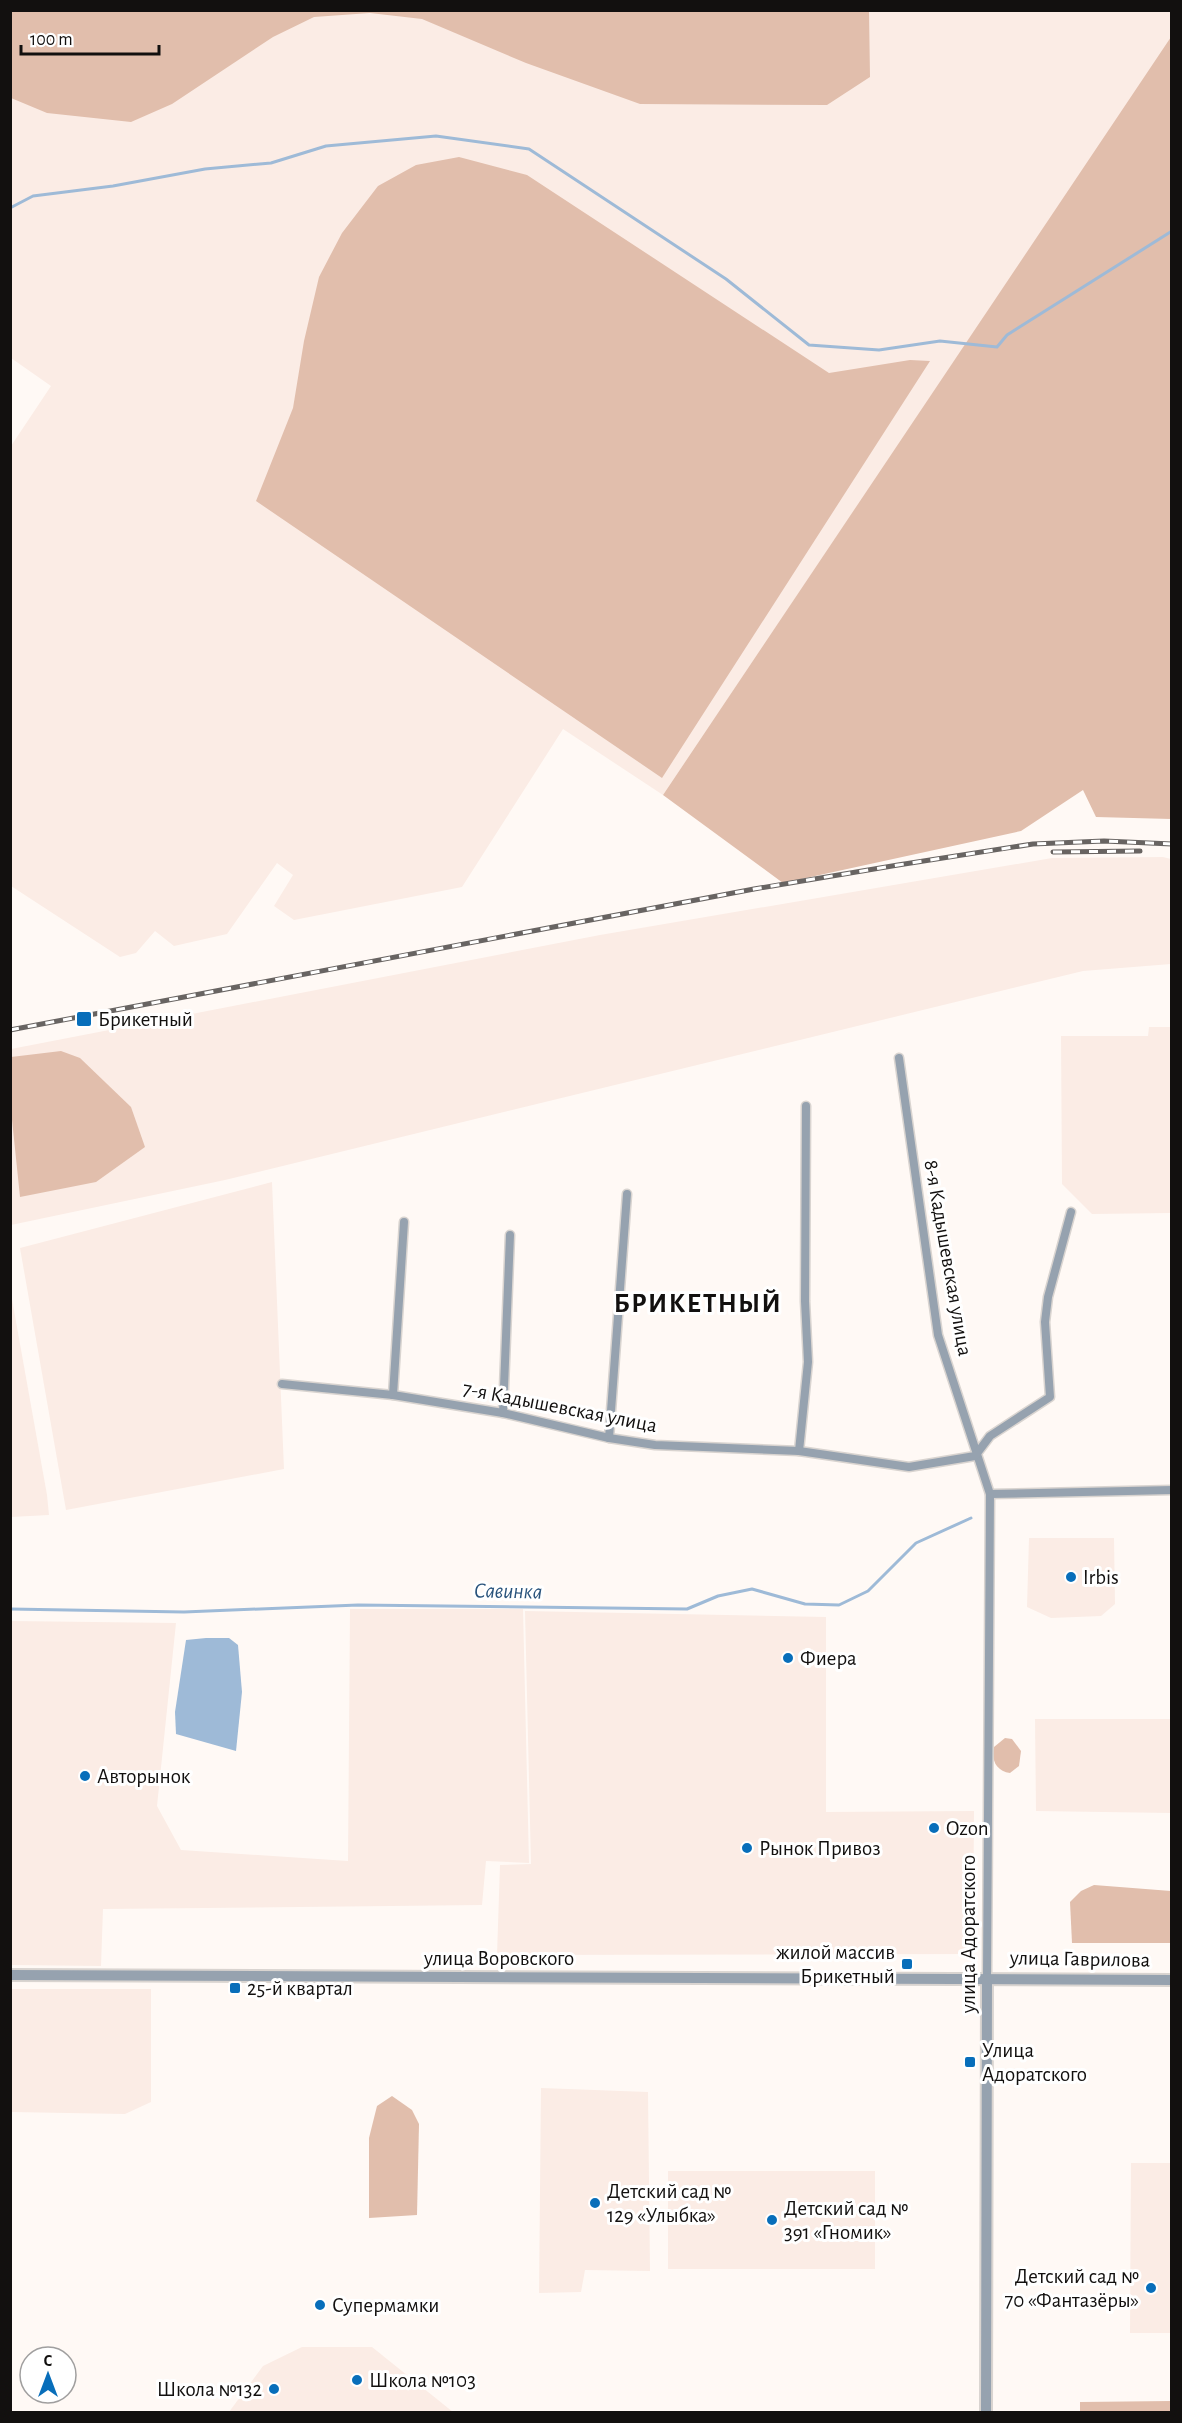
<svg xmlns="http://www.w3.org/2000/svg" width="1182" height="2423" viewBox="0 0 1182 2423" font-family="'Alegreya Sans',sans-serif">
<rect width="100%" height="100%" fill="#fff9f5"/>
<g fill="#fbece5">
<path d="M1171,10L1172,37L663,795L563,729L462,887L294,920L274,906L293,875L277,863L227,934L174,946L155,931L136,953L120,957L11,886V446L51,386L11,358L10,11Z"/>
<path d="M1163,857L1171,859V964L1083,971L225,1180L11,1225V1049L600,935L1052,858Z"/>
<path d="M1149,1027H1171V1213L1092,1214L1062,1184L1061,1036H1148Z"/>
<path d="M272,1182L284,1469L66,1510L20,1248Z"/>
<path d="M10,1288L47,1495L49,1515L11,1517Z"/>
<path d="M1029,1538H1114L1115,1604L1101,1616L1051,1618L1027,1607Z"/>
<path d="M350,1609H523L529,1863L486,1861L482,1905L103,1909L101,1966L11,1965V1621L176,1623L157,1806L181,1850L348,1861Z"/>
<path d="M525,1611L826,1617V1812L974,1811L973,1954L497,1955L500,1865L531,1864Z"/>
<path d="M1035,1719H1171V1813L1036,1811Z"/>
<path d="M11,1989H151V2102L125,2114L11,2112Z"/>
<path d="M541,2088L648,2092L650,2271L585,2270L581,2292L539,2293Z"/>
<path d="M1131,2163H1171V2333H1130Z"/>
<rect x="668" y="2171" width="207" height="98"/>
<path d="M302,2347H372L453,2412H229L263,2366Z"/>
</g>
<g fill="#e1beac">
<path d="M10,11H869L870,77L827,105L640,104L526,63L422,19L370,13L314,17L273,37L172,104L131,122L47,113L11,98Z"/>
<path d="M1171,37V819L1096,817L1083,790L1021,831L783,883L663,795Z"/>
<path d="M459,157L527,175L829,373L910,360L930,361L662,778L256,501L293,408L304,341L319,277L342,233L378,186L416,165Z"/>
<path d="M61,1051L80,1058L131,1107L145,1147L96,1182L20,1197L11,1110V1057Z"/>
<path d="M1005,1738L1012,1739L1021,1751L1019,1766L1010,1773C996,1771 991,1760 994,1747Z"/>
<path d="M1094,1885L1171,1891V1943H1072L1070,1902L1081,1891Z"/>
<path d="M392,2096L412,2110L419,2124L417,2215L369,2218V2138L377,2106Z"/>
<path d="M1171,2401V2412H1080V2402Z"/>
</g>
<path fill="#9ebad7" d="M206,1638H229L238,1645L242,1692L236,1751L176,1734L175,1712L186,1640Z"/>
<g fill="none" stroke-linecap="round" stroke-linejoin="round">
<g stroke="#9ebad7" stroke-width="3">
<path d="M10,208L33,196L113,186L205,169L271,163L326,146L436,136L529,149L726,279L809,345L879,350L940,341L997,347L1007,335L1172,231"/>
<path d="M10,1609L184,1612L358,1605L687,1609L718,1596L752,1589L805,1604L839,1605L868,1591L916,1543L971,1518"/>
</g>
<g stroke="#d9d4d0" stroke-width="11">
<g id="minor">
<path d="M899,1058L938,1335L990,1494L987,1978"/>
<path d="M282,1384L393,1395L503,1413L609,1438L655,1445L799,1451L909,1467L975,1456L990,1436L1050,1397L1045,1322L1048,1297L1071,1212"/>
<path d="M393,1395L404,1222"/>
<path d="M503,1413L510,1235"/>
<path d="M609,1438L627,1194"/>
<path d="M799,1451L808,1362L805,1301L806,1106"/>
<path d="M990,1494L1172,1490"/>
</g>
</g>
<g stroke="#d9d4d0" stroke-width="14">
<g id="tertiary">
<path d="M10,1975L1172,1980"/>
<path d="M986,2412L987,1978"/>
</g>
</g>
<use href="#minor" stroke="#96a2af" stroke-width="8"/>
<use href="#tertiary" stroke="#96a2af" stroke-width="10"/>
<g stroke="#686462" stroke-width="5">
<g id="rail">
<path d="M1053,852L1140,851"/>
<path d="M10,1030L754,889L898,865L1033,844L1104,841L1172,844"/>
</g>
</g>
<use href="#rail" stroke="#fff" stroke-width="3" stroke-dasharray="9" stroke-linecap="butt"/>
</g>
<g fill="#086eba" stroke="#fff" stroke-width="2">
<rect x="76" y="1011" width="16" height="16" rx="3"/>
<circle cx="1071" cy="1577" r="6"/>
<circle cx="788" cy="1658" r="6"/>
<circle cx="85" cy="1776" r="6"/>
<circle cx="934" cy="1828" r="6"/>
<circle cx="747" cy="1848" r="6"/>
<rect x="901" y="1958" width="12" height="12" rx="3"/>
<rect x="229" y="1982" width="12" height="12" rx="3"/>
<rect x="964" y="2056" width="12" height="12" rx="3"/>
<circle cx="595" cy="2203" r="6"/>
<circle cx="772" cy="2220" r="6"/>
<circle cx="1151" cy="2288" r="6"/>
<circle cx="320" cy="2305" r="6"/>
<circle cx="357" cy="2380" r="6"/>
<circle cx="274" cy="2389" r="6"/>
</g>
<g text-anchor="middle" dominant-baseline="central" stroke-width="6" stroke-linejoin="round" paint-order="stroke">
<g font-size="21" fill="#12100f" stroke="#fff" text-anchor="start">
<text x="98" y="1019">Брикетный</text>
<text x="1083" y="1577">Irbis</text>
<text x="800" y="1658">Фиера</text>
<text x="97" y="1776">Авторынок</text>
<text x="946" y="1828">Ozon</text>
<text x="759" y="1848">Рынок Привоз</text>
<text x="895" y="1952" text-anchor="end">жилой массив<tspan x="895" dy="24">Брикетный</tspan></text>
<text x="247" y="1988">25-й квартал</text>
<text x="982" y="2050">Улица<tspan x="982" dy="24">Адоратского</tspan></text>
<text x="607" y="2191">Детский сад №<tspan x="607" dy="24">129 «Улыбка»</tspan></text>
<text x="784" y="2208">Детский сад №<tspan x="784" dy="24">391 «Гномик»</tspan></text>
<text x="1139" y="2276" text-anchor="end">Детский сад №<tspan x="1139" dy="24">70 «Фантазёры»</tspan></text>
<text x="332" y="2305">Супермамки</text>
<text x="369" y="2380">Школа №103</text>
<text x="262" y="2389" text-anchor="end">Школа №132</text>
</g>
<g font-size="21" fill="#12100f" stroke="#fff">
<text transform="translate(948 1258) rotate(80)">8-я Кадышевская улица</text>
<text transform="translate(560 1407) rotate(11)">7-я Кадышевская улица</text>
<text transform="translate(968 1934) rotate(-90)">улица Адоратского</text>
<text x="499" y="1958">улица Воровского</text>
<text transform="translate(1080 1959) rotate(1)">улица Гаврилова</text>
</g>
<g font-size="22" font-style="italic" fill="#29537c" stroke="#fff">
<text transform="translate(508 1591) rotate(1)">Савинка</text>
</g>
<g font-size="27" font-weight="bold" letter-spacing="1.5" fill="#12100f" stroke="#fff">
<text x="698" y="1303">БРИКЕТНЫЙ</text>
</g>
</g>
<rect width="1182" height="2423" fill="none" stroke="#12100f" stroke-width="24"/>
<g transform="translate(48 2375)"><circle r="28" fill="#ffffff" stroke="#a09f9f" stroke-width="1.5"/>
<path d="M0-4.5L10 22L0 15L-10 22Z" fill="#086eba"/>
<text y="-9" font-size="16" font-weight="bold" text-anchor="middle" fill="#12100f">С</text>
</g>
<path d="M21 45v9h138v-9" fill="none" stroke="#12100f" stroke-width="3"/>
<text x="30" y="45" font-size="18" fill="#12100f" stroke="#ffffff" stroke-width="4.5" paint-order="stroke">100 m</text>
</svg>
